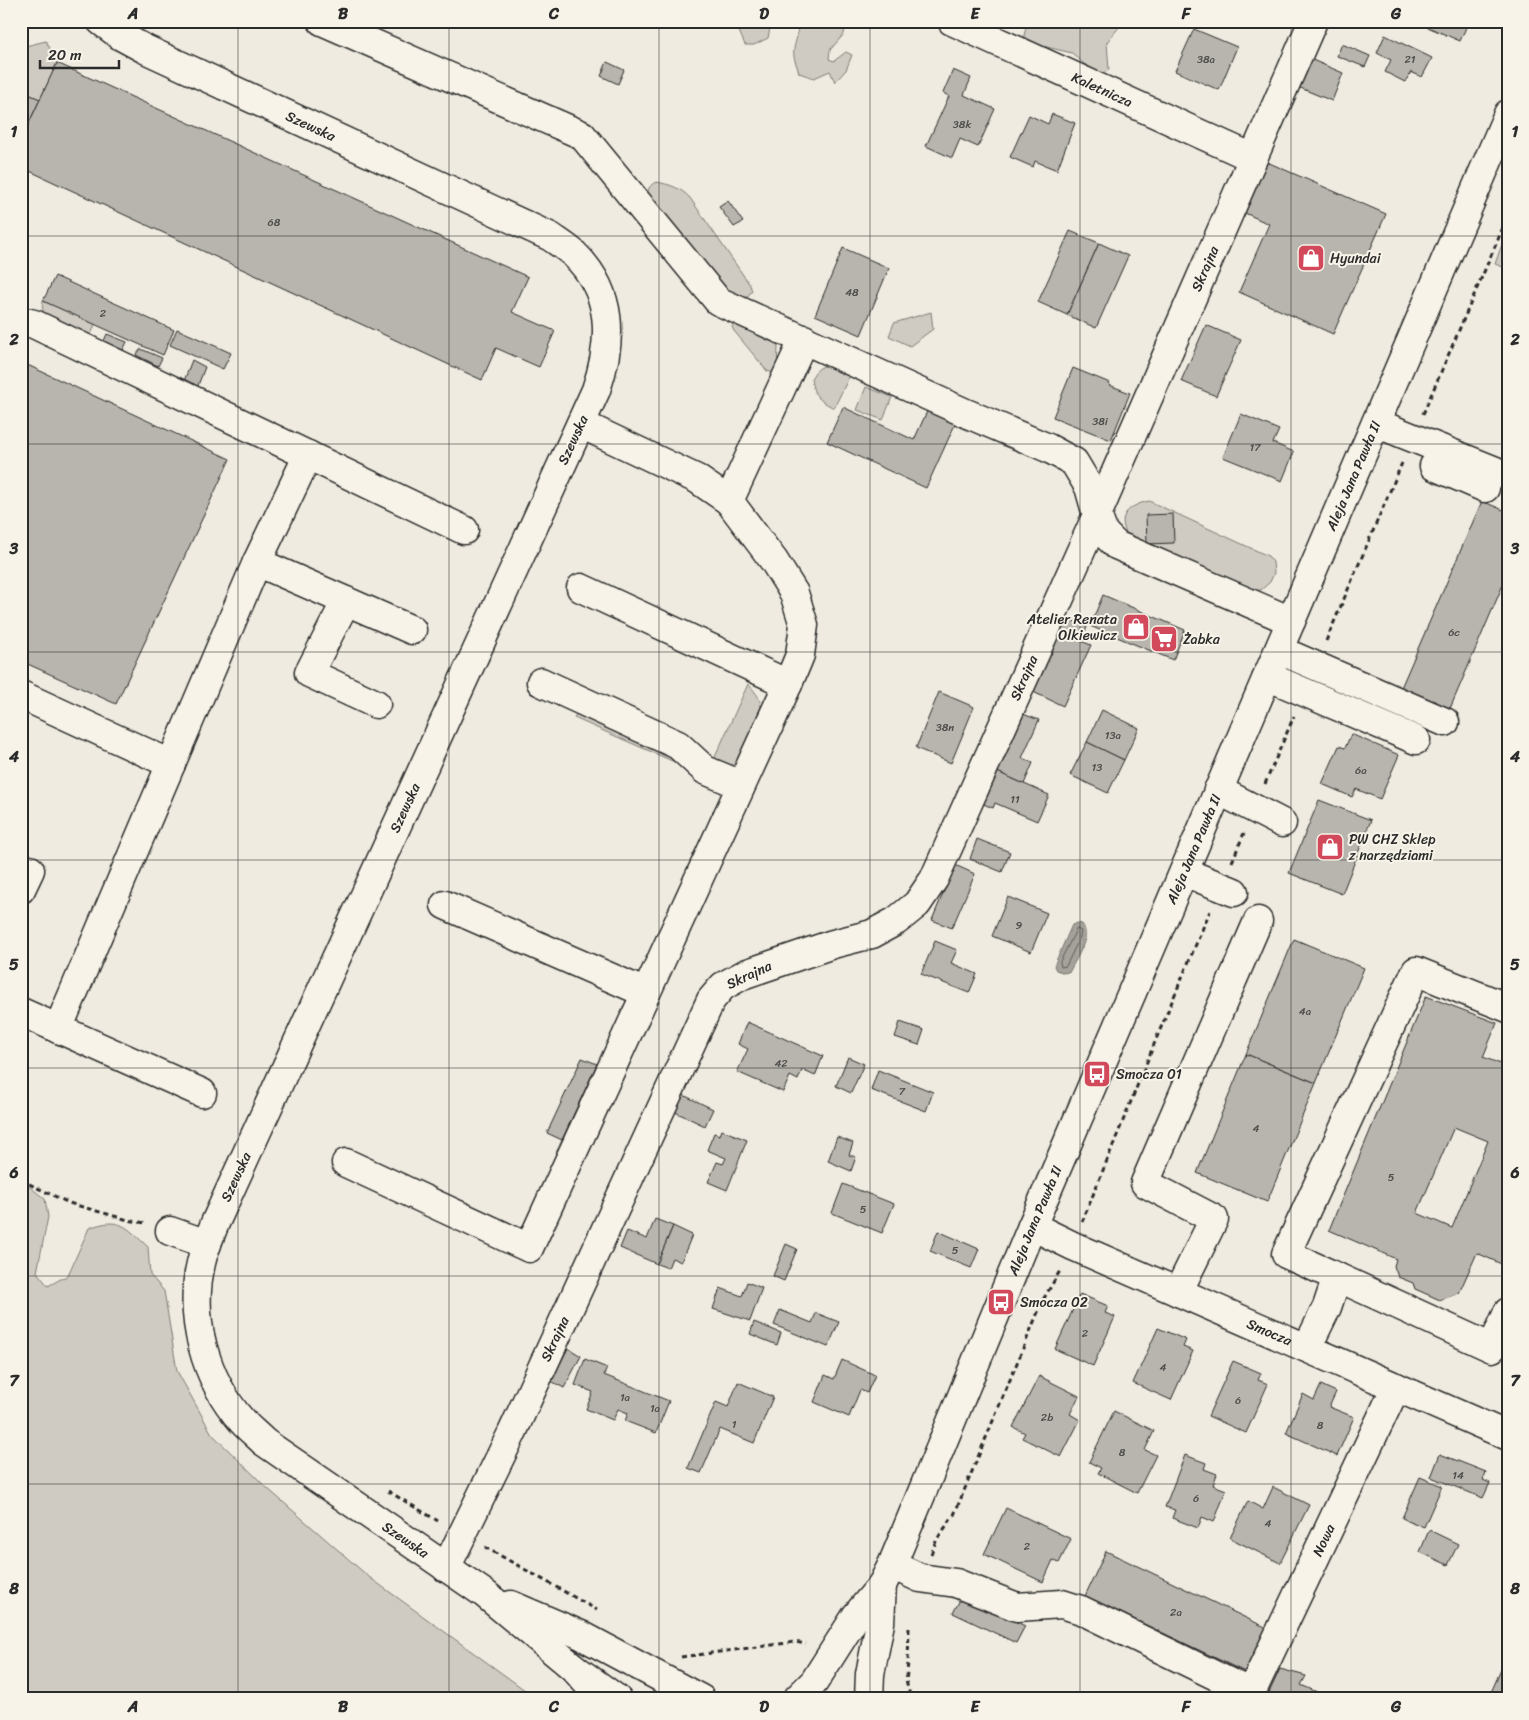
<svg xmlns="http://www.w3.org/2000/svg" width="1529" height="1720" viewBox="0 0 1529 1720" font-family="Sriracha,sans-serif">
<rect width="100%" height="100%" fill="#efebe0"/>
<filter id="ink" filterUnits="userSpaceOnUse"><feTurbulence type="fractalNoise" baseFrequency=".02" numOctaves="2"/><feDisplacementMap in="SourceGraphic" scale="10" xChannelSelector="R" yChannelSelector="G"/><feConvolveMatrix kernelMatrix="1 2 1 2 8 2 1 2 1" color-interpolation-filters="sRGB"/></filter>
<g filter="url(#ink)">
<g fill="#cfcbc2" stroke="#7d7b76">
<path d="M740,21H773L771,23L768,38L754,45H745L739,31Z"/>
<path d="M796,21H846L844,34L830,50L829,59L834,61L846,52L852,55L846,70L835,82L830,71L814,78L799,73C798,68 795,62 794,57C792,43 801,37 796,21Z"/>
<path d="M1048,21H1124L1107,42L1109,70L1102,74L1084,64L1072,53L1034,44L1024,36L1026,26C1034,23 1040,24 1048,21Z"/>
<path d="M46,41L57,63L40,99L21,91V47Z"/>
<path d="M656,182C669,184 681,188 690,198L750,285L752,291L746,298H742L718,284L649,197C646,190 650,185 656,182Z"/>
<path d="M1508,232V269L1495,264L1506,233Z"/>
<path d="M43,301L95,324L90,338L44,314L42,306Z"/>
<path d="M931,312L933,329L910,346L889,336L894,323Z"/>
<path d="M735,322L776,342L778,347L777,371L775,373L767,371L734,331L732,327Z"/>
<path d="M834,364L851,373L834,408C819,400 814,397 811,379C816,368 823,365 834,364Z"/>
<path d="M866,387L892,397L883,420L857,410Z"/>
<path d="M1149,501L1268,556L1273,562L1274,573L1270,582L1261,590L1249,591L1130,539C1115,518 1126,506 1149,501Z"/>
<path d="M748,684C766,702 763,712 753,733C748,744 743,755 738,765L728,770L711,766Z"/>
<path d="M580,707L671,748L702,774L574,718Z"/>
<path d="M21,1185L30,1187L45,1199L48,1217L37,1272L48,1286L68,1275L89,1228C121,1216 126,1227 148,1247L150,1275L164,1291L177,1371L212,1434L267,1488L369,1577L529,1693L533,1699H21Z"/>
</g>
<path fill="#a4a29a" stroke="#74726e" d="M1077,923L1082,924C1092,937 1076,958 1070,971L1065,973L1056,970L1054,966L1056,961L1072,925Z"/>
<g fill="none" stroke-linecap="round" stroke-linejoin="round">
<path stroke="#5b5b57" stroke-width="1" d="M1077,929L1081,931L1080,937L1066,966L1061,967L1060,962Z"/>
</g>
<g fill="#b8b5ae" stroke="#2b2b2b" fill-rule="evenodd">
<path d="M1414,21H1469L1460,41Z"/>
<path d="M1194,29L1237,47L1219,90L1175,71Z"/>
<path d="M1385,35L1432,58L1422,77L1411,72L1405,82L1385,72L1391,60L1377,53Z"/>
<path d="M1342,44L1370,56L1365,67L1337,56Z"/>
<path d="M1310,59L1343,73L1332,101L1298,87Z"/>
<path d="M607,62L624,70L618,84L601,76Z"/>
<path d="M57,63L528,277L512,312L555,331L539,367L496,348L482,380L21,167V140Z"/>
<path d="M953,70L971,78L964,95L995,109L978,147L960,139L952,158L926,146L949,96L943,93Z"/>
<path d="M21,91L40,99L21,140Z"/>
<path d="M1052,114L1075,123L1057,170L1035,161L1033,167L1010,157L1029,115L1048,124Z"/>
<path d="M1267,162L1386,214L1333,334L1239,292L1269,224L1245,213Z"/>
<path d="M728,201L743,222L734,227L719,207Z"/>
<path d="M1070,231L1099,243L1067,315L1038,302Z"/>
<path d="M1099,243L1128,256L1096,328L1067,315Z"/>
<path d="M843,248L889,268L861,335L815,315Z"/>
<path d="M55,276L174,330L163,355L43,301Z"/>
<path d="M1206,325L1241,340L1216,396L1181,381Z"/>
<path d="M177,329L231,353L223,369L170,345Z"/>
<path d="M107,334L127,342L123,350L103,343Z"/>
<path d="M141,349L162,358L158,366L136,355Z"/>
<path d="M192,360L205,367L197,388L184,381Z"/>
<path d="M21,362L230,459L116,704L21,661Z"/>
<path d="M1073,368L1110,383L1109,385L1130,393L1111,440L1053,417Z"/>
<path d="M843,407L914,440L929,407L957,420L926,488L827,442Z"/>
<path d="M1241,414L1279,430L1273,443L1294,452L1282,481L1223,457Z"/>
<path d="M1482,501L1508,512V573L1449,711L1400,690Z"/>
<path d="M1173,514L1174,543L1147,544L1146,515Z"/>
<path d="M1103,595L1185,630L1173,660L1090,626Z"/>
<path d="M1065,617L1087,627L1081,641L1091,645L1063,706L1031,691Z"/>
<path d="M939,692L974,707L951,763L916,748Z"/>
<path d="M1102,710L1139,728L1124,760L1087,742Z"/>
<path d="M1020,713L1039,720L1022,758L1033,763L1024,784L995,771Z"/>
<path d="M1351,734L1399,755L1380,799L1356,789L1352,797L1322,784L1339,746L1345,748Z"/>
<path d="M1087,742L1124,760L1108,793L1070,775Z"/>
<path d="M995,771L1049,795L1037,821L995,803L993,808L981,803Z"/>
<path d="M1319,800L1371,820L1342,894L1289,873Z"/>
<path d="M977,839L1010,852L1002,872L970,859Z"/>
<path d="M955,865L975,874L952,928L932,920Z"/>
<path d="M1008,897L1047,913L1031,952L992,936Z"/>
<path d="M1294,939L1364,968L1316,1083L1246,1054Z"/>
<path d="M935,941L957,950L951,963L977,974L969,993L921,974Z"/>
<path d="M1426,996L1497,1023L1483,1057L1508,1067V1267L1477,1253L1459,1293L1440,1300L1415,1289L1413,1283L1398,1277L1394,1266L1396,1259L1329,1230ZM1454,1127L1488,1141L1452,1228L1417,1213Z"/>
<path d="M747,1022L823,1056L815,1076L802,1070L798,1080L790,1076L783,1092L737,1072L748,1049L738,1044Z"/>
<path d="M900,1022L924,1030L919,1045L895,1037Z"/>
<path d="M1246,1054L1316,1083L1267,1202L1197,1173Z"/>
<path d="M848,1057L864,1064L851,1093L836,1086Z"/>
<path d="M582,1058L597,1064L562,1140L547,1133Z"/>
<path d="M878,1070L933,1092L926,1111L871,1090Z"/>
<path d="M681,1094L713,1109L705,1126L673,1111Z"/>
<path d="M722,1130L747,1140L727,1190L708,1182L717,1162L723,1164L726,1158L707,1150L714,1133L720,1135Z"/>
<path d="M837,1137L853,1143L849,1155L856,1157L851,1171L828,1161Z"/>
<path d="M843,1184L894,1204L882,1233L832,1213Z"/>
<path d="M655,1219L673,1226L657,1264L620,1248L627,1231L647,1239Z"/>
<path d="M673,1226L692,1235L681,1262L672,1258L668,1268L657,1264Z"/>
<path d="M938,1231L979,1249L971,1268L930,1251Z"/>
<path d="M786,1244L797,1249L784,1281L773,1276Z"/>
<path d="M747,1282L762,1288L750,1321L713,1309L720,1288L742,1296Z"/>
<path d="M1080,1294L1108,1306L1105,1313L1115,1317L1093,1366L1055,1349Z"/>
<path d="M780,1310L812,1323L816,1313L839,1322L828,1347L774,1325Z"/>
<path d="M754,1322L781,1333L777,1345L750,1334Z"/>
<path d="M1158,1328L1186,1340L1183,1347L1193,1351L1171,1400L1133,1383Z"/>
<path d="M568,1348L581,1356L564,1388L551,1381Z"/>
<path d="M585,1359L607,1368L604,1375L669,1401L656,1433L625,1421L628,1413L618,1409L613,1420L586,1409L593,1392L575,1385Z"/>
<path d="M842,1360L875,1375L867,1393L860,1390L849,1417L814,1402L825,1375L834,1379Z"/>
<path d="M1233,1361L1261,1373L1258,1380L1268,1384L1246,1433L1208,1416Z"/>
<path d="M1039,1376L1079,1396L1070,1414L1080,1420L1061,1457L1022,1438L1025,1433L1013,1427Z"/>
<path d="M738,1382L773,1397L754,1443L720,1429L701,1473L688,1468L716,1402L728,1407Z"/>
<path d="M1321,1385L1336,1392L1329,1407L1354,1417L1337,1456L1286,1433L1303,1394L1314,1400Z"/>
<path d="M1114,1411L1154,1431L1145,1450L1156,1455L1137,1493L1098,1473L1101,1468L1089,1462Z"/>
<path d="M1440,1454L1486,1472L1483,1480L1490,1483L1483,1498L1431,1477Z"/>
<path d="M1185,1455L1206,1463L1204,1469L1217,1474L1213,1485L1226,1490L1214,1522L1202,1517L1198,1528L1172,1518L1175,1510L1165,1507Z"/>
<path d="M1420,1477L1442,1486L1424,1527L1402,1518Z"/>
<path d="M1273,1487L1309,1505L1280,1563L1230,1538L1248,1501L1263,1509Z"/>
<path d="M1006,1508L1071,1539L1059,1563L1053,1560L1043,1582L984,1554Z"/>
<path d="M1429,1530L1458,1544L1448,1565L1420,1552Z"/>
<path d="M1106,1551L1267,1628L1245,1672L1085,1596Z"/>
<path d="M962,1596L1025,1626L1016,1643L953,1613Z"/>
<path d="M1508,1654V1699H1488Z"/>
<path d="M1280,1669L1306,1676L1301,1685L1317,1692L1315,1699H1266Z"/>
</g>
<g fill="none" stroke-linecap="round" stroke-linejoin="round">
<g stroke="#2b2b2b" stroke-width="31">
<g id="minor">
<path id="s1" d="M101,21L121,36L145,49L551,237C558,242 566,247 573,253C614,292 613,340 596,390L215,1223C210,1236 204,1249 201,1263C188,1318 205,1379 242,1421C248,1428 257,1435 264,1442L485,1594L574,1668L617,1699"/>
<path d="M322,21L582,135L718,301L968,414L1048,448L1074,462L1089,487L1097,515L934,879L917,904L896,921L872,934L833,944L745,974L723,986L711,1000L512,1433L446,1568"/>
<path id="s2" d="M952,21L1253,158"/>
<path d="M21,321L34,324L464,530"/>
<path d="M1376,423L1508,476"/>
<path d="M308,455L257,562L412,630"/>
<path d="M1434,466L1485,488"/>
<path d="M729,501L804,339"/>
<path d="M581,588L788,684"/>
<path d="M346,601L309,673L376,704"/>
<path id="s3" d="M1291,621L1116,545L1104,533L1097,515L1313,21"/>
<path d="M1279,650L1445,722"/>
<path d="M1267,676L1416,740"/>
<path d="M541,682L678,745L705,770L741,785"/>
<path d="M21,695L171,764"/>
<path d="M1218,790L1282,823"/>
<path d="M1184,872L1234,892"/>
<path d="M21,889L30,870"/>
<path d="M445,905L646,993"/>
<path d="M21,1012L202,1093"/>
<path d="M58,1029L257,562"/>
<path d="M346,1163L529,1248L788,684L800,655L804,625L794,593L774,561L729,501L697,479L581,424"/>
<path id="s4" d="M1032,1226L1073,1246L1508,1436"/>
<path d="M170,1231L207,1244"/>
<path d="M1337,1277L1286,1254L1416,971L1508,1008"/>
<path d="M1178,1292L1214,1219L1145,1183L1258,921"/>
<path d="M1307,1348L1327,1307L1337,1277L1492,1348L1508,1312"/>
<path id="s5" d="M892,1565L920,1578L956,1583L1017,1607L1062,1604L1081,1610L1251,1693L1396,1387"/>
<path d="M511,1605L581,1635L701,1699"/>
</g>
</g>
<g stroke="#2b2b2b" stroke-width="31">
<g id="major">
<path d="M574,1668L601,1699"/>
<path id="s6" d="M797,1699L814,1682L856,1616L882,1585L892,1565L1032,1226L1508,114"/>
<path d="M869,1699L870,1674L880,1623L882,1585"/>
</g>
</g>
<g stroke="#2b2b2b" stroke-width="3" stroke-dasharray="5 4" stroke-linecap="butt">
<path d="M1423,414L1508,216"/>
<path d="M1326,641L1402,463"/>
<path d="M1265,784L1294,716"/>
<path d="M1232,862L1244,833"/>
<path d="M21,1180L69,1203L128,1220L145,1223"/>
<path d="M1082,1222L1157,1037L1210,911"/>
<path d="M388,1491L438,1521"/>
<path d="M485,1547L597,1610"/>
<path d="M931,1554L937,1539L954,1515L1043,1300L1061,1269"/>
<path d="M909,1628L908,1663L906,1681L911,1699"/>
<path d="M681,1657L795,1642L806,1644"/>
</g>
<use href="#minor" stroke="#f7f3e8" stroke-width="28"/>
<use href="#major" stroke="#f7f3e8" stroke-width="28"/>
</g>
</g>
<path fill="none" stroke="#2b2b2b" stroke-width="1" stroke-opacity="0.55" d="M238,21V1699M449,21V1699M659,21V1699M870,21V1699M1080,21V1699M1291,21V1699M21,236H1508M21,444H1508M21,652H1508M21,860H1508M21,1068H1508M21,1276H1508M21,1484H1508"/>
<defs>
<g id="shop-square" transform="scale(1.4375)"><rect x="-9" y="-9" width="18" height="18" rx="4" fill="#d1495b" stroke="#f7f3e8"/><path d="M-5-2.5h2.3a2.7 3.5 0 0 1 5.4 0H5L5.5 6h-11ZM-1.5-2.5h3a1.5 2.3 0 0 0-3 0Z" fill="#fff"/></g>
<g id="supermarket-square" transform="scale(1.4375)"><rect x="-9" y="-9" width="18" height="18" rx="4" fill="#d1495b" stroke="#f7f3e8"/><path d="M-6-5.5h2.5l.6 2H6L4.5 2H-2.5L-4.4-4H-6ZM-1.5 3.2a1.3 1.3 0 1 0 .1 0ZM3 3.2a1.3 1.3 0 1 0 .1 0Z" fill="#fff"/></g>
<g id="bus-square" transform="scale(1.4375)"><rect x="-9" y="-9" width="18" height="18" rx="4" fill="#d1495b" stroke="#f7f3e8"/><path d="M-5-6H5V4H4V6H2V4H-2V6H-4V4H-5ZM-3.5-4V0h7V-4ZM-3.5 1.2v1.5H-2V1.2ZM2 1.2v1.5H3.5V1.2Z" fill="#fff"/></g>
</defs>
<g fill-rule="evenodd">
<use href="#shop-square" x="1311" y="258"/>
<use href="#shop-square" x="1136" y="627"/>
<use href="#supermarket-square" x="1164" y="639"/>
<use href="#shop-square" x="1330" y="847"/>
<use href="#bus-square" x="1097" y="1074"/>
<use href="#bus-square" x="1001" y="1302"/>
</g>
<g text-anchor="middle" dominant-baseline="central" stroke-width="4" stroke-linejoin="round" paint-order="stroke">
<g font-size="11" fill="#4e4e4c">
<text x="1206" y="59">38a</text>
<text x="1410" y="59">21</text>
<text x="962" y="124">38k</text>
<text x="274" y="222">68</text>
<text x="852" y="292">48</text>
<text x="103" y="313">2</text>
<text x="1100" y="421">38i</text>
<text x="1255" y="447">17</text>
<text x="1454" y="632">6c</text>
<text x="945" y="727">38n</text>
<text x="1113" y="735">13a</text>
<text x="1097" y="767">13</text>
<text x="1361" y="770">6a</text>
<text x="1015" y="799">11</text>
<text x="1019" y="925">9</text>
<text x="1305" y="1011">4a</text>
<text x="781" y="1063">42</text>
<text x="902" y="1091">7</text>
<text x="1256" y="1128">4</text>
<text x="1391" y="1177">5</text>
<text x="863" y="1209">5</text>
<text x="955" y="1250">5</text>
<text x="1085" y="1333">2</text>
<text x="1163" y="1367">4</text>
<text x="625" y="1397">1a</text>
<text x="1238" y="1400">6</text>
<text x="655" y="1408">1a</text>
<text x="1047" y="1417">2b</text>
<text x="734" y="1424">1</text>
<text x="1320" y="1425">8</text>
<text x="1122" y="1452">8</text>
<text x="1458" y="1475">14</text>
<text x="1196" y="1498">6</text>
<text x="1268" y="1523">4</text>
<text x="1027" y="1546">2</text>
<text x="1176" y="1612">2a</text>
</g>
<g font-size="14" fill="#2b2b2b" stroke="#f7f3e8">
<text stroke="none"><textPath href="#s2" startOffset="165">Kaletnicza</textPath></text>
<text stroke="none"><textPath href="#s1" startOffset="235">Szewska</textPath></text>
<text stroke="none"><textPath href="#s3" startOffset="496">Skrajna</textPath></text>
<text transform="translate(573 440) rotate(-65)">Szewska</text>
<text stroke="none"><textPath href="#s6" startOffset="1348">Aleja Jana Pawła II</textPath></text>
<text transform="translate(1024 678) rotate(-66)">Skrajna</text>
<text transform="translate(405 808) rotate(-65)">Szewska</text>
<text stroke="none"><textPath href="#s6" startOffset="942">Aleja Jana Pawła II</textPath></text>
<text transform="translate(749 975) rotate(-25)">Skrajna</text>
<text transform="translate(236 1177) rotate(-65)">Szewska</text>
<text stroke="none"><textPath href="#s6" startOffset="538">Aleja Jana Pawła II</textPath></text>
<text stroke="none"><textPath href="#s4" startOffset="260">Smocza</textPath></text>
<text transform="translate(555 1339) rotate(-65)">Skrajna</text>
<text stroke="none"><textPath href="#s1" startOffset="2005">Szewska</textPath></text>
<text stroke="none"><textPath href="#s5" startOffset="556">Nowa</textPath></text>
</g>
<g font-size="14" fill="#2b2b2b" stroke="#f7f3e8" text-anchor="start">
<text x="1330" y="258">Hyundai</text>
<text x="1117" y="619" text-anchor="end">Atelier Renata<tspan x="1117" dy="16">Olkiewicz</tspan></text>
<text x="1183" y="639">Żabka</text>
<text x="1349" y="839">PW CHZ Sklep<tspan x="1349" dy="16">z narzędziami</tspan></text>
<text x="1116" y="1074">Smocza 01</text>
<text x="1020" y="1302">Smocza 02</text>
</g>
</g>
<rect width="1529" height="1720" fill="none" stroke="#f7f3e8" stroke-width="55"/>
<path d="M40 60v8h79v-8" fill="none" stroke="#2b2b2b" stroke-width="2.5"/>
<text x="48" y="60" font-size="15" fill="#2b2b2b" stroke="#f7f3e8" stroke-width="4" paint-order="stroke">20 m</text>
<rect x="28" y="28" width="1474" height="1664" fill="none" stroke="#2b2b2b" stroke-width="2"/>
<g font-size="16" text-anchor="middle" font-weight="bold" fill="#2b2b2b">
<text x="133" y="19">A</text>
<text x="343" y="19">B</text>
<text x="554" y="19">C</text>
<text x="764" y="19">D</text>
<text x="975" y="19">E</text>
<text x="1186" y="19">F</text>
<text x="1396" y="19">G</text>
<text x="14" y="137">1</text>
<text x="1515" y="137">1</text>
<text x="14" y="345">2</text>
<text x="1515" y="345">2</text>
<text x="14" y="554">3</text>
<text x="1515" y="554">3</text>
<text x="14" y="762">4</text>
<text x="1515" y="762">4</text>
<text x="14" y="970">5</text>
<text x="1515" y="970">5</text>
<text x="14" y="1178">6</text>
<text x="1515" y="1178">6</text>
<text x="14" y="1386">7</text>
<text x="1515" y="1386">7</text>
<text x="14" y="1594">8</text>
<text x="1515" y="1594">8</text>
<text x="133" y="1712">A</text>
<text x="343" y="1712">B</text>
<text x="554" y="1712">C</text>
<text x="764" y="1712">D</text>
<text x="975" y="1712">E</text>
<text x="1186" y="1712">F</text>
<text x="1396" y="1712">G</text>
</g>
</svg>
